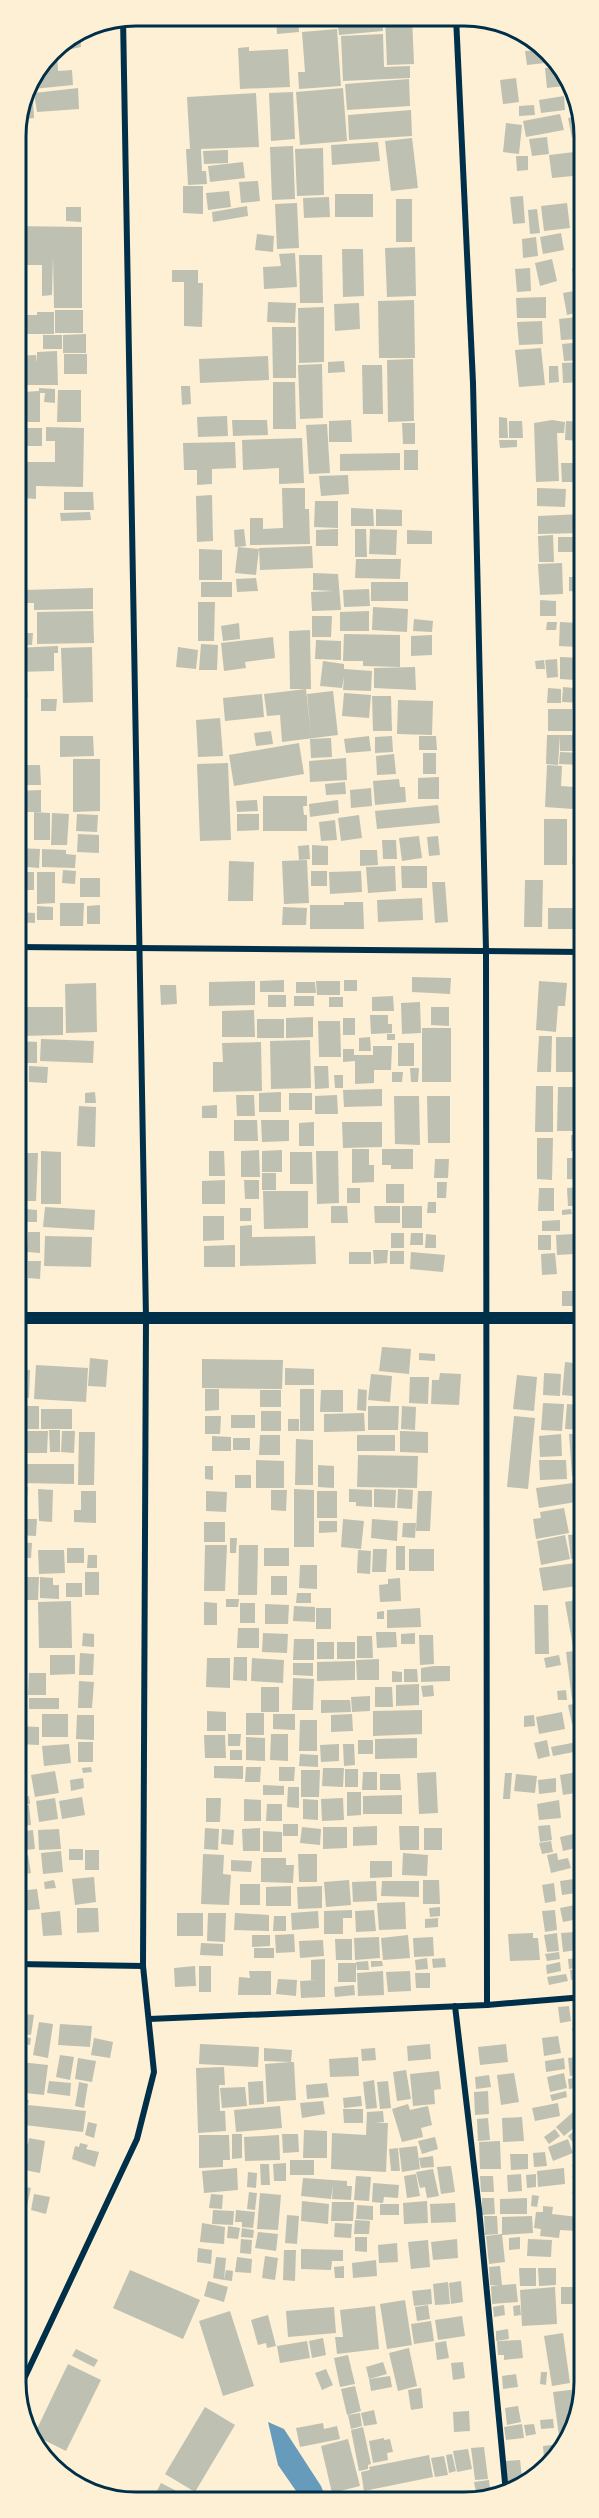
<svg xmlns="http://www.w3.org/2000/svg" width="599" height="2518" viewBox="0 0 599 2518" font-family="'Noto Sans',sans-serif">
<rect width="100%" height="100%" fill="#fdf0d5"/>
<path fill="#669bbc" d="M268,2422L284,2429L321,2486L327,2501H303L278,2465Z"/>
<g fill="#bec0b2">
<path d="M276,16H298L299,32L277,34Z"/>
<path d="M337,17H382L383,31L339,35Z"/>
<path d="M385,17H412L414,64L387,65Z"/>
<path d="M337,29L341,86L299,89L298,72H305L302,32Z"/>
<path d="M80,30L81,47L57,52L58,71L72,70L73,85L33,89L32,78L50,50Z"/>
<path d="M383,34L384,67L410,66V78L343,81L341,36Z"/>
<path d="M249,47V51L288,49L290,87L240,89L238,48Z"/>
<path d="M544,50L545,63L527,65L525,51Z"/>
<path d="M559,67L564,86L547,88L545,68Z"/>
<path d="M516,78L519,102L503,104L500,80Z"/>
<path d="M409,79L410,106L347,110L345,84Z"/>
<path d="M78,88L79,109L37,112L34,93Z"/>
<path d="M343,88L347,141L300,145L296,92Z"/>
<path d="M293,92L295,139L271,141L269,93Z"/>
<path d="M256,93L259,147L201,149L202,171H206L207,184L188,185L186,149H190L187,97Z"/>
<path d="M564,96L565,110L541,113L539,100Z"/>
<path d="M33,100L34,118L17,120L21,101Z"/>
<path d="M534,105L535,115L519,116V106Z"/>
<path d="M411,110L412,136L349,140L348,115Z"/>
<path d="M560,114L564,130L526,137L523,121Z"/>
<path d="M581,116L583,136L572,138L568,118Z"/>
<path d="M506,123L522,125L519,154L503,152Z"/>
<path d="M547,137L549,154L532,156L529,139Z"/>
<path d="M412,138L418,188L391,191L385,141Z"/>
<path d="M378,142L380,161L332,165L331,145Z"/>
<path d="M293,146L295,199L272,200L270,147Z"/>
<path d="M323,148L324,195L297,196L295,149Z"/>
<path d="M228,150V163L204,164L203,151Z"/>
<path d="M583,151V175L552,178L549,155Z"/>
<path d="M516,156H528V170L517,171Z"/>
<path d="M243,162L245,178L210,182L208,166Z"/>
<path d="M258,181L260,201L241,203L239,182Z"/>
<path d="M183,186H203V214L183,213Z"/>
<path d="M229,191L231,207L208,210L206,193Z"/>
<rect x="335" y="194" width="38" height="23"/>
<path d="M523,196L525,223L513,224L510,197Z"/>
<path d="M329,197L330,217L304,218L303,198Z"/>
<rect x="396" y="199" width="16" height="43"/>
<path d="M297,203L299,248L277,249L275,204Z"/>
<path d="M567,203L570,228L544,231L541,206Z"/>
<path d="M583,204V227H580L578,205Z"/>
<path d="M247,206L248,216L213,222L212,212Z"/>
<path d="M66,207H81V222L66,221Z"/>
<path d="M537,209L540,233L530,234L528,210Z"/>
<path d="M15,226L82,227V308H54L53,256L52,295L42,296V265H15Z"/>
<path d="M578,230H583V245H580Z"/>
<path d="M561,233L564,250L543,254L540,237Z"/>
<path d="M257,234L274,236L273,252L255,250Z"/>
<path d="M536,237L538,256L523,258L522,239Z"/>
<path d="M415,247L416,296L387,297L385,248Z"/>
<path d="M342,249H363L364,296L343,297Z"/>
<path d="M295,253L297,287L264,289L263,267L281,266L279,254Z"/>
<path d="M299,255H322L323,303H300Z"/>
<path d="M552,259L557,281L540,286L535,263Z"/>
<path d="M583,266V282L574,283L572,268Z"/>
<path d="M530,268L531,291L517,292L515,269Z"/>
<path d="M172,270H198V283H203L202,327L184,326V282H172Z"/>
<path d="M580,290L583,311L567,315L563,293Z"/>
<path d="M546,297V318H517L516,298Z"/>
<path d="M414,300L415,358H379L378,301Z"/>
<path d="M268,302L296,303L295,323L267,322Z"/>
<path d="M359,303L360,329L335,331L334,304Z"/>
<path d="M324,307V362L299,363L298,308Z"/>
<rect x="55" y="310" width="28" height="23"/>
<path d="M37,312H54V334H16L15,315H37Z"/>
<path d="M577,317L579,339L561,340L559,319Z"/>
<path d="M542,321L543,344L519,345L517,322Z"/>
<path d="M272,327H296V378H273Z"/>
<path d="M86,334V353H63V335Z"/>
<rect x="43" y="335" width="19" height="14"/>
<path d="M15,337H21V354L15,353Z"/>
<path d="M583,342V360L564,361L562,344Z"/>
<path d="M541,348L545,385L519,387L515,350Z"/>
<path d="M57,351L58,385H21L22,392L39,391V388L55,389V403L44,402L45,393H40V422H24V406H15V356L36,355L37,363V352Z"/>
<rect x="64" y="354" width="23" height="20"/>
<path d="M268,356L269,380L200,383L199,359Z"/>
<path d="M413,359L414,421L388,422L387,360Z"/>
<path d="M344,361L345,372L328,373V362Z"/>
<path d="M583,362V382L563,383L562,363Z"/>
<path d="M322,364L323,418L300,419L298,365Z"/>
<path d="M362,365H382L383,414H363Z"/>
<path d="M549,366H558L559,382L549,383Z"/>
<path d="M273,382H295L296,429H273Z"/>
<path d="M181,386H190L191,404L182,405Z"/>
<path d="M58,390H81V422H57Z"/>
<path d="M583,393V404H580L578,394Z"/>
<path d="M227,416L228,436L198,437L197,417Z"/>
<path d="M499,417L507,418L508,438H499Z"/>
<path d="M232,420H267L268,435L233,436Z"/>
<path d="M351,420L352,442H329V421Z"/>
<path d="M552,420L565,422L564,433H557L559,481L536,482L534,423Z"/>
<path d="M509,421H522L523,438H509Z"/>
<path d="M566,421L583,422V441L565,440Z"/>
<path d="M402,423H415V444H403Z"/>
<path d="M327,424L330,473L309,474L306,425Z"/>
<path d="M46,427L84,428L83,487L36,486V499L23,498L24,462H55V441H46Z"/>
<rect x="15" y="428" width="27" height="18"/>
<path d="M302,438L304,483L279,484V468L243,470L242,440Z"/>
<path d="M499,440H517V447L500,448Z"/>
<path d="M235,442L236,468L212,469V484L197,485V470H184L183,443Z"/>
<rect x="404" y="450" width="14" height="20"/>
<path d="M400,453V470L340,471V454Z"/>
<path d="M561,463H580L581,482H562Z"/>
<path d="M15,467H23L21,489H15Z"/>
<path d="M348,475L349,494L321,496L319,476Z"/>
<path d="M282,488H305V509H309L310,544L250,545V518H263V529L283,528Z"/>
<path d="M537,488L566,489L565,507L537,506Z"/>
<path d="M64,492H93L94,510H64Z"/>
<path d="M576,492H583V510H577Z"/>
<path d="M212,495L213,541L197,542L196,496Z"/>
<path d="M315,501H338V528L314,527Z"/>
<path d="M351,508L373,509L374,526H351Z"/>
<path d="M376,509L402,510V526H376Z"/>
<path d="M15,512H27V537L15,538Z"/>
<path d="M90,512L91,520L61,521L60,513Z"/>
<path d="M583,514V533L538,534V516Z"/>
<path d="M244,529L246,546L235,547L234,530Z"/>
<path d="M338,529V546H316V530Z"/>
<path d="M355,529H366L367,557H355Z"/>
<path d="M370,529L397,530L396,555L369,554Z"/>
<path d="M407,530L432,531V544H407Z"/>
<path d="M553,535L554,562H539L538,536Z"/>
<rect x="558" y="537" width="16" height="15"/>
<path d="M312,546L313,568L260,570L259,548Z"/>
<path d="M238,547L259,549L256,575L235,573Z"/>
<path d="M199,549L222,550V580H199Z"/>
<path d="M356,559H401L400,579L355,578Z"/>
<path d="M562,563L563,594L540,595L538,564Z"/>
<path d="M313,573L338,574L341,610L312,611L311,592L334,591L313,590Z"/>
<path d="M569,577H583V592L569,591Z"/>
<path d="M256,578L258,591L237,592L236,579Z"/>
<rect x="201" y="582" width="31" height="15"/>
<rect x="371" y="582" width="37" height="19"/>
<path d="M93,588V609L34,610V603H23V590Z"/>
<path d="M369,589L370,606L344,607L343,590Z"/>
<path d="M540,600L556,601V616H540Z"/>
<path d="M198,602H215L214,641H198Z"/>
<path d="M373,607L408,609L407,632L372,630Z"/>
<path d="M93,611L94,643L37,644V612Z"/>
<path d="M369,611V631H340V612Z"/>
<path d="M312,616H332L331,637H312Z"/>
<path d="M414,619L433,621L432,632L413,631Z"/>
<path d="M547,622H557L556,630H546Z"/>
<path d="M560,622L579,623L578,647L559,646Z"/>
<path d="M239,623L240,639L223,641L221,626Z"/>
<path d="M310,630L311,689H290L289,631Z"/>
<path d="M27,633H33L32,645H27Z"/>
<path d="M344,634L400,635V667L363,666V661H343Z"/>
<path d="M432,635V655L411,656V636Z"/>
<path d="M273,637L275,658L245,662L246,668L224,671L221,643Z"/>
<path d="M316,640L341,641V660L315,659Z"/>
<path d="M201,644L218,645L217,670H199Z"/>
<path d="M58,646V653H54V671L15,672V648Z"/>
<path d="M92,647L93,702L63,703L61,648Z"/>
<path d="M178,647L198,650L196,669L176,667Z"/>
<path d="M560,657L583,658V676H576V680L560,679Z"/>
<path d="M557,659L558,677L547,678L545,660Z"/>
<path d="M544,660L545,669H536L535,661Z"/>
<path d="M323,661L344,664V669L372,671L371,691L343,690L344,677L342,688L320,686Z"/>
<path d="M415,667L416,690L374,688V668Z"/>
<path d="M563,687L583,689V703L562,702Z"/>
<path d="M27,688L28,697H17L16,689Z"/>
<path d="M548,688L561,689V703H547Z"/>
<path d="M306,689L311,736L307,694L333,691L338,735L282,742L280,715L267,716L264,694Z"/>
<path d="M344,693L371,695L369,718L342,716Z"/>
<path d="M262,694L264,717L225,721L223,698Z"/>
<path d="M372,696H391L392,731H373Z"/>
<path d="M41,699H57L56,711H41Z"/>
<path d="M398,700L433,701L432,735L397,734Z"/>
<rect x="548" y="709" width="24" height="22"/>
<path d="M220,718L223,756L198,757L196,720Z"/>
<rect x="577" y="718" width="6" height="10"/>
<path d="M271,731L273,744L256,746L254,733Z"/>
<path d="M547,735H560L558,765L546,764Z"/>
<rect x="560" y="735" width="13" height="16"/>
<path d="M60,736H93L94,756L60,757Z"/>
<path d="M369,736L371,751L346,753L344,739Z"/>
<path d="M392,736L393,752L375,753V737Z"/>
<path d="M419,736H436L437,750H419Z"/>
<path d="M331,738L332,757L311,758L310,739Z"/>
<path d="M299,743L304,774L234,786L229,755Z"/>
<path d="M560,752L581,753V765L559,764Z"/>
<rect x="423" y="753" width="13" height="21"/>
<path d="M394,754L396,774L377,775L376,756Z"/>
<path d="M346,758L347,780L310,782L309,761Z"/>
<path d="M73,759H100V811L73,812Z"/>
<path d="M228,763L231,840L200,841L197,764Z"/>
<path d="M15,765H40L41,785H15Z"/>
<path d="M547,765L562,766L561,786L574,787L573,809L545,807Z"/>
<path d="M439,777V799H418V778Z"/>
<path d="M399,779L400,787H405L406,802L375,805L373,781Z"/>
<path d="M345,782L346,794L326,795L325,784Z"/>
<path d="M581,782H583V807L578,806Z"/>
<path d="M371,788L372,806L351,808L350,790Z"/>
<path d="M41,790V812H17L16,791Z"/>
<path d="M263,796H307V806H303L304,815H307V831H263Z"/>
<path d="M257,800L258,811L237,812L236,801Z"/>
<path d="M338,800L339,813L310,817L309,804Z"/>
<path d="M438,805L440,823L377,829L375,811Z"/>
<path d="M34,812L50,813V840H34Z"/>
<path d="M52,813L69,814L67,845H51Z"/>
<path d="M77,814L98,815L97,832L76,831Z"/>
<path d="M237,814H259V830L237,831Z"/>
<path d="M359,815L362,838L341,841L338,818Z"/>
<path d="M15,817H27V839H16Z"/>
<rect x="544" y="819" width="23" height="46"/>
<path d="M335,820L337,840L321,841L319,822Z"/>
<path d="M78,834L99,835V853L77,852Z"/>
<path d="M419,836L422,858L402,861L399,838Z"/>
<path d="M438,836L440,855L429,856L427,837Z"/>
<path d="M382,840H396L397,859H383Z"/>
<path d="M309,845L310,859L299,860L298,846Z"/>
<path d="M312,845L328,846V865H312Z"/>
<path d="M16,848L40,849L39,868L16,866Z"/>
<path d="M42,849L66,850V854L76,855L75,868L42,867Z"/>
<path d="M360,850H377L378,865L360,866Z"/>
<path d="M573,853H583V864H572Z"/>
<path d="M307,860L309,903L284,904L282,861Z"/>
<path d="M229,861L254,862L253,901H228Z"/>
<path d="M395,866L396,891L368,893L366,867Z"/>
<path d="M401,866H427V888H402Z"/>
<path d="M63,870L76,871L75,884L62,883Z"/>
<rect x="311" y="871" width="16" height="15"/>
<path d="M361,871L362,892L330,894L329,872Z"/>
<rect x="16" y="872" width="18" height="18"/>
<path d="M37,872H55V903L37,904Z"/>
<rect x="80" y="878" width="20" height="19"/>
<path d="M525,880H543L542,927H524Z"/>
<path d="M432,882H445L448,922L435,923Z"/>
<path d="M16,894L26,895L25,911H16Z"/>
<path d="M422,898L423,920L378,922L377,900Z"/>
<path d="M344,902H363L364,929H310V905H344Z"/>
<path d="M60,903H84L83,926H60Z"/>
<path d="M100,905V924H87V906Z"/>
<path d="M37,906L53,907V920H37Z"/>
<path d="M283,907L307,908L306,925H282Z"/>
<rect x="548" y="908" width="35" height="21"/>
<path d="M16,912L35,913V923L16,922Z"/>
<path d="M412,977L451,978L450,994L412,992Z"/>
<path d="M284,980V992H260V981Z"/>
<rect x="344" y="980" width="13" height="11"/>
<path d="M255,981V1005L209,1006V982Z"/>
<path d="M316,981H340V995H317Z"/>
<path d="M539,981L567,983L565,1006H558L556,1032L536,1030Z"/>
<path d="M296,982H315L316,993H296Z"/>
<path d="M96,983L97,1032L66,1033L65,984Z"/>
<path d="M583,983V1035H576V984Z"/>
<path d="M160,985H176L177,1004L161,1005Z"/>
<rect x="268" y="995" width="18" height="12"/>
<rect x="294" y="996" width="20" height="10"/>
<path d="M393,996L394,1011H372V997Z"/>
<rect x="329" y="997" width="14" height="10"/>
<path d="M420,1002L421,1033L402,1034L401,1003Z"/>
<path d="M20,1007H63V1035L20,1036Z"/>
<path d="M431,1007H449V1026L431,1025Z"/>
<path d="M254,1010L255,1037H222V1011Z"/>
<path d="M370,1015H388V1024H392V1033L371,1034Z"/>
<path d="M313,1017V1037L286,1038V1018Z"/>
<rect x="343" y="1018" width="12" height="17"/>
<rect x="257" y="1019" width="27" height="19"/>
<path d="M318,1021H340L341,1057H319Z"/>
<rect x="422" y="1028" width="29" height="54"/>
<rect x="387" y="1034" width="8" height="6"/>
<path d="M539,1036H552L551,1072H537Z"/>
<path d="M370,1037L371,1051H359V1038Z"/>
<rect x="556" y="1037" width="27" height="35"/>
<path d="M41,1039L94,1041L93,1063L40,1061Z"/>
<path d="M310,1040L311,1088L271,1089L270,1041Z"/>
<path d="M18,1041L37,1042V1063H17Z"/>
<path d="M261,1042L262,1091L213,1092V1062H223L222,1043Z"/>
<rect x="398" y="1043" width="16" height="23"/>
<path d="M373,1046H392L391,1070H374V1083L355,1084V1061L343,1062V1049H354V1055H373Z"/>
<path d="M29,1066L48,1067L47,1083L29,1082Z"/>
<path d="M314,1066H328L329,1088L315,1089Z"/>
<path d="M410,1068H419L418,1082H411Z"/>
<path d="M392,1072H403L402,1082H392Z"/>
<path d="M16,1074H18L19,1098H16Z"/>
<path d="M334,1075H343V1088H335Z"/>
<path d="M536,1086H553V1132H535Z"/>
<path d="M558,1087H577L576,1131H557Z"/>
<path d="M382,1089V1106L344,1107L343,1090Z"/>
<path d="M95,1092L96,1103H85V1093Z"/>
<path d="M281,1092V1112H259V1093Z"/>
<rect x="289" y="1093" width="23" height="17"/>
<path d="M236,1095H254L255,1116H237Z"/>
<path d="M337,1095L338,1114H315V1096Z"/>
<path d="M394,1096H419L420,1145L395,1144Z"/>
<path d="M427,1096H450V1143H428Z"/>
<path d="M217,1105V1118H202V1106Z"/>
<path d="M79,1106L96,1107L95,1147L77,1146Z"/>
<path d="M234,1120H257L258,1141H234Z"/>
<path d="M261,1120H289V1141L262,1142Z"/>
<path d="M314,1122V1146H299V1123Z"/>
<path d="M342,1122H382V1147L343,1148Z"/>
<path d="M16,1124H20L21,1146H16Z"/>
<path d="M571,1135H583V1150L571,1151Z"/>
<path d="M537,1138H553L552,1180L537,1179Z"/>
<path d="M352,1149H369V1165H374V1182L352,1183Z"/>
<path d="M382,1149H413V1169H391V1165H382Z"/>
<path d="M259,1150L260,1177H241V1151Z"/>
<path d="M282,1150V1172H262V1151Z"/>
<path d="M41,1151L61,1152V1204H41Z"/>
<path d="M209,1151H224L225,1176H209Z"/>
<path d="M316,1151H338L339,1203L317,1204Z"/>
<path d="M290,1152H312L313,1184H290Z"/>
<path d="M19,1153H38L36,1201H17Z"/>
<path d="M567,1158H583V1180L567,1179Z"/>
<path d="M435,1159H449L448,1178H434Z"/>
<rect x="262" y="1173" width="14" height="17"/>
<path d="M225,1180V1204H202V1181Z"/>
<path d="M244,1180H259V1199H245Z"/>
<path d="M437,1182H447L446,1198H437Z"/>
<rect x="386" y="1184" width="18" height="19"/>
<path d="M583,1187V1206H568L567,1188Z"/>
<rect x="347" y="1188" width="13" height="15"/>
<path d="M539,1188H554V1211H538Z"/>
<path d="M263,1191H308V1228L264,1229Z"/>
<path d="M428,1202H436V1213H427Z"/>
<path d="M331,1206H347L348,1223H331Z"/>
<path d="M374,1206H400V1223H375Z"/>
<rect x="402" y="1206" width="20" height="22"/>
<path d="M45,1207L95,1210L94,1230L43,1227Z"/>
<rect x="240" y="1208" width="11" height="13"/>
<path d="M26,1209L37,1210V1222H26Z"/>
<path d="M571,1209L572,1214L562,1215V1210Z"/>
<path d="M576,1212H583V1231L576,1232Z"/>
<path d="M203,1216H224V1240L203,1241Z"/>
<path d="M560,1220V1231H542V1221Z"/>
<path d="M252,1225V1237L315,1236L316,1264L240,1266V1226Z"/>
<path d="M16,1230H24L23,1241H16Z"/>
<path d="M28,1232H40V1253L27,1252Z"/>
<rect x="391" y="1233" width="13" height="15"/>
<path d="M411,1233H423V1245H410Z"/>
<path d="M426,1234L436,1235V1248H425Z"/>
<path d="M574,1234L575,1254L557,1255L556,1235Z"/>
<rect x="538" y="1235" width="13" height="15"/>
<path d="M45,1236L92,1237L91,1267L44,1266Z"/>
<rect x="16" y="1245" width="8" height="19"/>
<path d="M235,1245V1267H204V1246Z"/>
<path d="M373,1250H388L387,1263L374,1264Z"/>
<rect x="390" y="1251" width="14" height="13"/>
<rect x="349" y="1252" width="22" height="12"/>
<path d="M411,1252L445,1255L443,1272L410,1269Z"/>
<path d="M555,1253L557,1274L542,1275L541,1254Z"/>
<path d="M28,1261H41L40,1279L28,1278Z"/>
<rect x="562" y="1291" width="11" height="15"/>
<path d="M382,1347L411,1349L409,1374L379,1371Z"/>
<path d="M419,1353L435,1354V1361L419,1360Z"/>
<path d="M90,1358L108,1360L106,1387L88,1386Z"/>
<path d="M202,1359L283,1360L282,1389L202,1388Z"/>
<path d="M565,1362L583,1364V1397L562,1395Z"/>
<path d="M36,1365L88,1368L86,1402L34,1399Z"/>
<path d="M285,1368L314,1369V1385H285Z"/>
<path d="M17,1369L30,1370L29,1398H16Z"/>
<path d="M440,1373L461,1374L459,1405L431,1404L432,1380H439Z"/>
<path d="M544,1373L561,1374L560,1396L543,1395Z"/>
<path d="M371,1374L392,1376L390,1402L368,1400Z"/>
<path d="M517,1375L537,1377L534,1411L513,1409Z"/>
<path d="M410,1377H429L428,1404L409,1403Z"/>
<path d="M205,1389H219V1410L205,1411Z"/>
<rect x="300" y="1389" width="14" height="42"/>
<path d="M358,1389L367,1390L366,1411L357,1410Z"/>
<rect x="260" y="1390" width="21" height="17"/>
<path d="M321,1390H343V1412H320Z"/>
<path d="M543,1403L564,1404L562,1431L541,1430Z"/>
<path d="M567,1404L583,1405V1430L565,1429Z"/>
<rect x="23" y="1406" width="16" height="23"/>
<path d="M368,1406H399L398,1430H368Z"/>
<path d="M402,1406L416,1407L415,1430L401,1429Z"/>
<rect x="41" y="1409" width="31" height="20"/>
<rect x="261" y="1411" width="20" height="20"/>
<path d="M364,1413L365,1431L324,1432V1414Z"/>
<rect x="231" y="1415" width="24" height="13"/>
<path d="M205,1416H221L220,1434H205Z"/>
<path d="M514,1416L535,1418L528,1489L507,1487Z"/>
<rect x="288" y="1419" width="11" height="12"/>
<path d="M49,1430H60V1452H50Z"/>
<path d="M20,1431H48L47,1453H20Z"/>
<path d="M62,1431H75L74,1453L61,1452Z"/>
<path d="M400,1431L428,1432V1453L400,1452Z"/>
<path d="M79,1432H95L94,1485H78Z"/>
<path d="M583,1433V1475L572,1476L569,1434Z"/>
<path d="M561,1434L562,1456L540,1457L539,1436Z"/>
<path d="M260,1435H280V1455H259Z"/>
<rect x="357" y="1435" width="38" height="16"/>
<path d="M212,1436L231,1437V1451H212Z"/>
<rect x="233" y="1438" width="17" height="12"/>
<path d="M296,1439L313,1440V1485H295Z"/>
<path d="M358,1455L418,1456L417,1488L357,1487Z"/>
<path d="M256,1460L284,1461V1488H256Z"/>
<path d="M539,1460H566L567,1479L540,1480Z"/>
<path d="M19,1464H74V1484L19,1483Z"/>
<path d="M318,1465L334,1466V1488L318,1487Z"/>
<path d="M205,1466H213V1480L205,1479Z"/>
<rect x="235" y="1475" width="16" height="13"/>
<path d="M573,1483L576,1502L539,1508L536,1488Z"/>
<path d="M16,1486L28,1487L25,1519H37L36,1536L16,1535Z"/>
<path d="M583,1486V1520H582L576,1488Z"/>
<path d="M38,1489L53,1490L52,1522L39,1521Z"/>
<path d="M294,1489L314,1490V1547H294Z"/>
<path d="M349,1489L372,1490V1507L356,1506V1502H349Z"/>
<path d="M374,1489L396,1490L395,1508L374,1507Z"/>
<path d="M398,1489L413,1490L412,1509L397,1508Z"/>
<path d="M271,1490H287L286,1511L271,1510Z"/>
<path d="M81,1491H96V1523L74,1522V1510H81Z"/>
<path d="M206,1491L227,1492L226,1512L206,1511Z"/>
<rect x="317" y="1491" width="20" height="27"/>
<path d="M418,1491H432L430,1531H416Z"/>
<path d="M564,1508L569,1533L536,1539L533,1519L541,1518L540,1512Z"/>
<path d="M343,1519L364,1521L361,1549L341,1547Z"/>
<path d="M372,1519L398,1521L397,1541L371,1538Z"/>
<path d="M319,1521H337V1532L319,1533Z"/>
<rect x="204" y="1522" width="21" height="20"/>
<path d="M403,1523H416L415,1538L402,1537Z"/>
<path d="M583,1534V1558L571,1559L568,1535Z"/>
<path d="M565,1535L570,1559L541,1565L537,1541Z"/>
<path d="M230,1538H237L236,1553H230Z"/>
<path d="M16,1542L32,1543L31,1558L16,1557Z"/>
<path d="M205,1545H227L225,1591H204Z"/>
<path d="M239,1545H258L257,1595H238Z"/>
<rect x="396" y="1546" width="9" height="24"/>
<rect x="67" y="1548" width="17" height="15"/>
<rect x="264" y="1548" width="25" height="18"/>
<path d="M373,1549H387L386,1572H372Z"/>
<rect x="409" y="1549" width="25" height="22"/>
<path d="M38,1550H64L65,1573L39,1574Z"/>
<path d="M358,1550L371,1551L370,1574L357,1573Z"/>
<path d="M88,1555H97V1568H87Z"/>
<path d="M583,1562V1585L543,1591L539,1568Z"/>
<path d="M300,1565H317V1589L299,1588Z"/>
<rect x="85" y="1572" width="14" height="23"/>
<rect x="271" y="1576" width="16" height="19"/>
<path d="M23,1577H39L38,1600H23Z"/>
<path d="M40,1577L53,1578V1585H59V1599L40,1598Z"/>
<path d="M400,1578L401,1601L380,1602L379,1585L388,1584V1579Z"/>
<rect x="66" y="1583" width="16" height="14"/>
<path d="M297,1593H311V1603H296Z"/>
<path d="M226,1599H239L238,1607H226Z"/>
<path d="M583,1599V1645L573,1647L565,1602Z"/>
<path d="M71,1601L72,1648H39L38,1602Z"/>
<path d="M204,1602L217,1603V1625H204Z"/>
<rect x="240" y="1603" width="15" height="20"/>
<path d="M265,1604L289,1605L288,1624H265Z"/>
<path d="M534,1605H548L549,1654H535Z"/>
<path d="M294,1606L315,1607V1622L293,1621Z"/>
<rect x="316" y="1608" width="15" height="21"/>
<path d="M420,1608L421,1627L387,1628V1610Z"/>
<path d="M384,1611V1619H377V1612Z"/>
<path d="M238,1628H259V1648H237Z"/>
<path d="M376,1632H396L397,1647L377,1648Z"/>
<path d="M83,1633L94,1634V1647L82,1646Z"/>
<path d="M263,1633L288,1634L287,1653L262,1652Z"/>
<path d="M415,1633V1644H401V1634Z"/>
<path d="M419,1635H433L434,1664L420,1665Z"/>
<path d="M357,1636H372L373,1658H357Z"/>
<path d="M294,1639H314V1660H293Z"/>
<rect x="317" y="1642" width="17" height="17"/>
<rect x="337" y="1642" width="18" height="17"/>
<path d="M583,1650L584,1698L572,1699L566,1652Z"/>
<path d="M80,1653L94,1654L93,1675H79Z"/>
<path d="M50,1655H75V1674L50,1675Z"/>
<path d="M559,1655L561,1665L546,1668L544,1658Z"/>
<path d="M234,1657H247V1681L233,1680Z"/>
<path d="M207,1658H230V1688L206,1687Z"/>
<path d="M252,1658L284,1660L283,1683L251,1681Z"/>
<path d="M379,1659V1680H357L356,1660Z"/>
<path d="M355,1661V1680L317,1681V1662Z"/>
<path d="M293,1663H313V1676L293,1675Z"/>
<path d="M16,1665H23L22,1689H16Z"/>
<path d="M434,1666H450V1681L421,1682V1668Z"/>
<path d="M404,1669H417L418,1682H404Z"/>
<path d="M392,1671L402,1672V1682H392Z"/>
<path d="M29,1673H46V1695H28Z"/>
<path d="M293,1678L314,1679L313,1710H292Z"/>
<path d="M79,1681L94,1682L92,1708H78Z"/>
<path d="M419,1684V1705L396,1706V1685Z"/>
<path d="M433,1685L434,1696L423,1697L421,1686Z"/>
<rect x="261" y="1687" width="18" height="25"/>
<path d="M375,1687H392L393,1707H375Z"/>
<path d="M566,1690L567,1700H558L557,1691Z"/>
<path d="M16,1691L19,1692L18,1710H16Z"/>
<path d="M370,1696V1711L352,1712L351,1697Z"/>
<rect x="29" y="1698" width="30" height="11"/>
<path d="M321,1700H350L351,1712L321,1713Z"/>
<path d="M584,1702V1721L572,1724L568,1705Z"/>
<path d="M422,1710V1734L373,1736V1711Z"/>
<path d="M207,1711L226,1712V1731H207Z"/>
<path d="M562,1712L565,1729L539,1734L536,1717Z"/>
<rect x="246" y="1713" width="18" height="22"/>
<rect x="42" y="1714" width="26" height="23"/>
<path d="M273,1714H295V1730L273,1729Z"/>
<path d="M352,1714L353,1731L331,1732V1715Z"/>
<path d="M77,1715H94V1740L76,1739Z"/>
<path d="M534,1715L535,1726L524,1727V1716Z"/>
<path d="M300,1720H317V1751H299Z"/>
<path d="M16,1726L39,1727V1745L17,1744Z"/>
<path d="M584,1728V1745H582L580,1729Z"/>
<path d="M228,1734H241L240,1746H228Z"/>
<path d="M271,1734H288V1761L270,1760Z"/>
<path d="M204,1735H225L226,1758H205Z"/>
<path d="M246,1737L265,1738V1761L246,1760Z"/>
<path d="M417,1738V1758L375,1759V1739Z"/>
<rect x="358" y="1740" width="15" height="14"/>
<path d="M547,1740L550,1756L538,1759L534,1743Z"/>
<rect x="78" y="1742" width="15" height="20"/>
<path d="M577,1742L579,1751L553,1756L551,1747Z"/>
<path d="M69,1744L71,1763L44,1766L42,1746Z"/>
<path d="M339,1744V1761L321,1762L320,1745Z"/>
<path d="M343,1744H354L355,1765L344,1766Z"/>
<rect x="230" y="1750" width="12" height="10"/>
<path d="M24,1751L26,1765L16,1767V1752Z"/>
<path d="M300,1754L318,1755V1767L299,1766Z"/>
<path d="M214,1766H243V1779L214,1778Z"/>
<path d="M91,1767L92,1772L83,1773L82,1768Z"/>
<path d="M246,1767H261L260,1782H245Z"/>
<path d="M279,1767H295L294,1781H279Z"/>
<path d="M323,1768H344L343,1787L322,1786Z"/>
<rect x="345" y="1769" width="13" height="18"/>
<path d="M21,1770L24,1787L16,1788V1771Z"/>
<path d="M301,1770H320L319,1797H301Z"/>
<path d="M55,1771L59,1793L35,1797L31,1775Z"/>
<path d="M584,1771V1789H582L580,1772Z"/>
<path d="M363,1772H377V1790H362Z"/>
<path d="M436,1772L438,1813L419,1814L417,1773Z"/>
<path d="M577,1772L581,1792L563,1795L560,1775Z"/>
<path d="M505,1773H512L510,1799H503Z"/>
<path d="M380,1774H400L401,1790H380Z"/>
<path d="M516,1774L537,1776L535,1793L514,1791Z"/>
<path d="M83,1778L84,1788L71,1791L70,1780Z"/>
<path d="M556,1778V1792L539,1794L538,1780Z"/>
<path d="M263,1785L284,1786V1795H263Z"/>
<path d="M288,1787H299V1808L287,1807Z"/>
<path d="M347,1792H361V1815L347,1816Z"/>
<path d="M402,1795V1814H363V1796Z"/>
<path d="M29,1796L30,1804L17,1805L16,1798Z"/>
<path d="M82,1797L85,1815L62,1819L59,1801Z"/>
<path d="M55,1798L58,1819L39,1822L36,1801Z"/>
<path d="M206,1798H221L220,1822H206Z"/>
<path d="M343,1798L344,1820L322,1821L321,1799Z"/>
<path d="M244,1799L261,1800V1821H244Z"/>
<path d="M303,1799L318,1800V1820L303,1819Z"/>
<path d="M559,1800L561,1818L539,1820L537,1804Z"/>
<path d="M267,1804H282V1821H266Z"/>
<path d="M29,1805L31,1825L16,1827V1807Z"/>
<path d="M584,1810V1829H581L577,1812Z"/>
<rect x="283" y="1824" width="15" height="12"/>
<path d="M550,1825L552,1840L540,1842L538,1826Z"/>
<path d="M377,1826V1845L353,1846V1827Z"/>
<path d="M399,1826H419V1850H400Z"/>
<path d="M302,1827L321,1829L320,1845L300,1843Z"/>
<path d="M323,1827H347V1848L323,1849Z"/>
<path d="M205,1828L219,1829L218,1850L204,1849Z"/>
<path d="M260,1828V1851H243L242,1829Z"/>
<rect x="424" y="1828" width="18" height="22"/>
<path d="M59,1829L61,1849L39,1850L38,1830Z"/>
<path d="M222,1829L234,1830L233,1845L221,1844Z"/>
<path d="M33,1830L35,1849L16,1851V1832Z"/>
<path d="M263,1831L282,1832V1852H263Z"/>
<path d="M573,1834L576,1848L563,1851L560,1837Z"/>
<path d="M551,1841L553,1852L542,1854L539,1843Z"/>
<rect x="69" y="1849" width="14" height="11"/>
<rect x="85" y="1850" width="14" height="20"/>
<path d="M584,1850V1865L578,1866L575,1851Z"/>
<path d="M61,1851L63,1872L43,1874L41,1853Z"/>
<path d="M403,1853L428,1855L427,1876L402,1875Z"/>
<path d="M557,1853L558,1860L568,1858L571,1868L551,1873L547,1855Z"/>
<path d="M203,1854L224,1855L223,1874L231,1875L229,1905L201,1904Z"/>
<path d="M298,1854H317V1882H299Z"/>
<path d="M28,1855L31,1873L16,1876V1857Z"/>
<path d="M261,1858H286V1865H294L293,1883L261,1882Z"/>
<path d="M231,1860L252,1861L251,1872L231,1871Z"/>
<path d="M370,1861H392V1877L370,1878Z"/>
<path d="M94,1877L96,1902L75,1905L72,1879Z"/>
<path d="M581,1878L583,1892L562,1895L560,1881Z"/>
<path d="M54,1880L56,1888L45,1889L44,1882Z"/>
<path d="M349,1880L351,1905L326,1907L324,1882Z"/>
<path d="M423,1880H439L440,1904H423Z"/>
<path d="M376,1881L377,1901L353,1902L352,1882Z"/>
<path d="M382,1881H419V1897L381,1896Z"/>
<path d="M554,1883L556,1901L545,1903L542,1885Z"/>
<rect x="240" y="1884" width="20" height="21"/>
<path d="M291,1886V1906H266V1887Z"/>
<path d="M322,1886V1908L298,1909L297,1887Z"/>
<path d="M37,1889L40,1909L20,1911L18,1891Z"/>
<path d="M405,1902L406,1929L379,1930L377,1903Z"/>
<path d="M580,1904L583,1918L563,1922L560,1908Z"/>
<path d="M440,1907V1916L430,1917L429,1908Z"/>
<path d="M77,1908H98L99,1932L77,1933Z"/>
<path d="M352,1910V1918H343V1934H324V1911Z"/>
<path d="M374,1910L376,1931L356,1932L355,1911Z"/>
<path d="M555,1910L557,1930L545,1932L542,1911Z"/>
<path d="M60,1911L62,1935L43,1936L41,1913Z"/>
<path d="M318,1911L319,1928L292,1930L291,1913Z"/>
<rect x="177" y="1913" width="26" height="23"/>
<path d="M208,1913H226L225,1942L207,1941Z"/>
<path d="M235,1913L269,1915V1931L234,1930Z"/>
<path d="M274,1916H286V1931H273Z"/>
<path d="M438,1918V1927L425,1928V1919Z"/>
<path d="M576,1932L577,1950L563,1952L561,1933Z"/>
<path d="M533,1933V1938H538L540,1960L510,1961L508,1934Z"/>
<path d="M557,1933L559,1951L547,1952L544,1935Z"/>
<path d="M294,1934L295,1952L276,1953L275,1935Z"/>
<path d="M584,1934V1950H580L578,1935Z"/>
<path d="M252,1935H270V1946L252,1947Z"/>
<path d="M408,1935L410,1958L383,1960L381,1938Z"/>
<path d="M379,1937L380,1958L355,1960L354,1938Z"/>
<path d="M433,1937L434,1956L414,1957L413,1938Z"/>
<path d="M335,1939H352V1960H336Z"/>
<path d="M323,1940L324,1956L300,1958L299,1941Z"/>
<path d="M201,1943L223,1944V1956L200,1955Z"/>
<rect x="254" y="1948" width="20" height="10"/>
<path d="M559,1952L560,1959L547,1961L545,1954Z"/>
<path d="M427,1958L428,1969L416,1970L415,1960Z"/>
<path d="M445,1958L446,1967L433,1968L432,1959Z"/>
<path d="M579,1958L580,1967L569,1969L568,1959Z"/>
<path d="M325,1959V1997L301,1998L300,1981L317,1980H311V1960Z"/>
<path d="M368,1961L369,1970H357L356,1962Z"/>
<path d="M371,1961H382L383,1966L371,1967Z"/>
<path d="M560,1962L561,1971L547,1974L546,1965Z"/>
<rect x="338" y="1963" width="18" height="19"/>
<path d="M195,1966L196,1986L175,1987L174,1968Z"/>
<rect x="199" y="1966" width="12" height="26"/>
<path d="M579,1969L580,1979L571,1980L570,1970Z"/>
<path d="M249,1971H271V1995H238L239,1977L250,1978Z"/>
<path d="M383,1971L384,1995L358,1996L357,1973Z"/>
<path d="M410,1971L411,1991L388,1992L386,1972Z"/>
<path d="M415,1973H430V1988H416Z"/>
<path d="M566,1974L568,1981L549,1985L547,1977Z"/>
<path d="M278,1979L297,1980L296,1996L276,1994Z"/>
<path d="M354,1985L355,1995L335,1997L334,1987Z"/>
<path d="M569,2006L571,2021L560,2023L558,2007Z"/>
<path d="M16,2013L34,2015L31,2035L16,2033Z"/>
<path d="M39,2022L53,2024L48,2058L33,2055Z"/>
<path d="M60,2024L92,2026L90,2047L58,2045Z"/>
<path d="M584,2026V2053L577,2054L572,2028Z"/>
<path d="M16,2036L31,2038L30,2045L16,2043Z"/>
<path d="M558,2036L561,2053L544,2056L542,2038Z"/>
<path d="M94,2038L113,2042L110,2058L91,2055Z"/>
<path d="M200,2044L259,2047L258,2067L199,2064Z"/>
<path d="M430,2044L431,2059L408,2061L407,2046Z"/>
<path d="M506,2044L508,2062L480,2065L478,2047Z"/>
<path d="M264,2048L292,2050L291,2062L264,2061Z"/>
<path d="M375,2048L376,2060L362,2061L361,2049Z"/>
<path d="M60,2055L74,2057L70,2080L56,2077Z"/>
<path d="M584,2056V2074L570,2076L568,2058Z"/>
<path d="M358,2057L359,2076L330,2077L329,2059Z"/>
<path d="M78,2058L96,2061L92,2082L75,2079Z"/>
<path d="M564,2058L565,2069L546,2072L545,2061Z"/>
<path d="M20,2062L48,2065L44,2095L16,2092Z"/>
<path d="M291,2062H294L296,2100L267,2102L265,2064Z"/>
<path d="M224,2067L225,2085H219L220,2111H225L226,2131L198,2133L196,2068Z"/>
<path d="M406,2070L411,2099L397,2101L393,2072Z"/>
<path d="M439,2071L441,2089L434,2090L435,2104L413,2106L410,2074Z"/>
<path d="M514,2073L519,2102L501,2105L497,2075Z"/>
<path d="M564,2073L567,2088L550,2092L547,2077Z"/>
<path d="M489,2075L491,2087L476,2089L475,2077Z"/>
<path d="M581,2077L583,2087L569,2089L568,2079Z"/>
<path d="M374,2080L377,2108L366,2109L363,2082Z"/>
<path d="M49,2081L71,2083L70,2096L47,2093Z"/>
<path d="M263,2081L264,2104L249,2105L248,2082Z"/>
<path d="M388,2081L391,2108L380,2109L377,2082Z"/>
<path d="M79,2082L88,2084L84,2108L75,2106Z"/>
<path d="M327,2083L329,2097L307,2099L306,2085Z"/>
<path d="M245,2087L247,2106L222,2108L220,2088Z"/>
<path d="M488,2091L489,2114L475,2115L474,2092Z"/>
<path d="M566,2091L567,2097L552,2101L550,2095Z"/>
<path d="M361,2096L362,2106L344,2108L343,2098Z"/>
<path d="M16,2098L29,2100L28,2105L86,2111L83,2132L16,2124Z"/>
<path d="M323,2101L325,2114L302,2118L300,2103Z"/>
<path d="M558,2103L560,2116L535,2121L532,2108Z"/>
<path d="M408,2104L410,2110L428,2106L432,2125L421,2128L423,2137L402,2142L392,2109Z"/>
<path d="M280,2106L282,2128L236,2132L234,2110Z"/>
<path d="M343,2109H363V2123H344Z"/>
<path d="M383,2111L384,2122L376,2123H388L386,2172L331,2169L332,2133L366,2135L367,2112Z"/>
<path d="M573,2112L581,2122L564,2136L556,2127Z"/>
<path d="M522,2117L524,2141L503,2142L502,2118Z"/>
<path d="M488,2118L490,2140L478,2141L477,2119Z"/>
<path d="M88,2122L97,2124L94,2138L85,2135Z"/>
<path d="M579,2127L584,2133L575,2142L584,2137V2148L580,2152L568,2136Z"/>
<path d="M555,2129L560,2136L549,2144L544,2137Z"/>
<path d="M304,2130L327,2131V2158H303Z"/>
<path d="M232,2134H242V2158L232,2159Z"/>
<path d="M282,2134H298L299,2152L283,2153Z"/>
<path d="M199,2135H229L230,2160H223V2167L199,2168Z"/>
<path d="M279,2135L280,2160L245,2161L244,2137Z"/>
<path d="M435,2137L438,2149L422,2154L418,2141Z"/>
<path d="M29,2138L45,2141L40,2173L19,2169L23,2143L28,2144Z"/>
<path d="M568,2139L573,2153L553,2161L548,2147Z"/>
<path d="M500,2141L501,2169H480L479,2142Z"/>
<path d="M80,2143L88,2145L86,2149L99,2152L95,2167L72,2159L75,2146L79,2147Z"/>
<path d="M417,2146L420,2169L402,2172L399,2148Z"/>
<path d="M398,2148L400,2171H391L389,2149Z"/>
<path d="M545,2152L547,2166L534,2167L533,2153Z"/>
<path d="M510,2154H528V2169L511,2170Z"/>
<path d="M433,2156L434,2167L421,2168L419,2158Z"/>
<rect x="290" y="2160" width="24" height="15"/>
<path d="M580,2161L584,2169L575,2173L572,2165Z"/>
<path d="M286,2163V2181H274L273,2164Z"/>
<path d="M260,2164H269L270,2185H261Z"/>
<path d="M451,2166L455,2192L441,2194L437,2167Z"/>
<path d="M237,2168L238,2190L204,2193L202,2171Z"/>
<path d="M564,2168L565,2184L538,2187L537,2171Z"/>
<path d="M433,2169L439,2196L427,2198L425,2187L420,2188L416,2172Z"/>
<path d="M584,2171V2184L577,2187L572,2176Z"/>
<path d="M248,2172L257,2173L256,2188L247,2187Z"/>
<path d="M416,2174L420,2196L407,2198L404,2176Z"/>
<path d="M521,2174L522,2191L508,2192L507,2175Z"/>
<path d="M536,2174V2187L527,2188L526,2175Z"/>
<path d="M356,2176L371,2177L369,2201L354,2200Z"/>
<path d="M480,2176H493L494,2192H481Z"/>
<path d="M303,2178L347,2181V2186H352L351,2200L332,2199L333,2185L331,2199L301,2196Z"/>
<path d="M373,2183L399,2185L398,2198L384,2197L383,2203L372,2202Z"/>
<path d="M16,2185L31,2188L17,2251H16Z"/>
<path d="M584,2187V2207L579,2209L572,2192Z"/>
<path d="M249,2192L257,2193L255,2210L247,2209Z"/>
<path d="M260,2193L281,2195L278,2230L257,2229Z"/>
<path d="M34,2194L50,2197L46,2214L31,2210Z"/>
<path d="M211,2194L223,2195L222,2209L209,2208Z"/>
<path d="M532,2195L539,2196L537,2207L531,2206Z"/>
<path d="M482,2198H494L495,2214L482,2215Z"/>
<path d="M527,2198V2214H500V2199Z"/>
<path d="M302,2201L329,2204L328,2224L301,2221Z"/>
<path d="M427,2201L428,2223L404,2224L403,2203Z"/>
<path d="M332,2202H354L353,2221H331Z"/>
<path d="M455,2203L456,2222L431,2223L430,2204Z"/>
<rect x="380" y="2204" width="19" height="11"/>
<path d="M357,2205L373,2206V2220L356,2219Z"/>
<path d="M543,2206L553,2207L552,2214L578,2217L577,2231L560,2230L559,2238L540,2236L541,2229L534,2228L536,2212H543Z"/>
<path d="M213,2210L234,2211L233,2225L212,2224Z"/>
<path d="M236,2210L255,2212L253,2228L242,2227V2222H235Z"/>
<path d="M287,2215L299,2216L297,2244L285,2243Z"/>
<path d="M484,2216H497L498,2234L485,2235Z"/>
<path d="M532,2216L533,2233L502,2235V2217Z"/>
<path d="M355,2220L370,2221L369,2234H354Z"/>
<path d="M202,2223L225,2227L224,2244L200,2242Z"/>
<path d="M335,2223L352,2224L351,2238L334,2237Z"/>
<path d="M228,2226L240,2228L238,2239L227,2238Z"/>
<path d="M242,2228L254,2230L253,2238L241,2237Z"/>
<path d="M258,2232L278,2234L276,2251L255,2248Z"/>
<path d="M502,2234L505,2262L489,2264L486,2236Z"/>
<path d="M355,2237H367V2252L355,2251Z"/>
<path d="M520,2237V2249L509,2250V2238Z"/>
<path d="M241,2239L252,2240L251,2254L240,2253Z"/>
<path d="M457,2239L458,2258L433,2260L431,2242Z"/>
<path d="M528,2239L552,2240L551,2257L527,2256Z"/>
<path d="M428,2240L430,2267L411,2269L408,2242Z"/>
<path d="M397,2243L398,2262L379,2263L378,2245Z"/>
<path d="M198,2248L212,2250L211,2264L197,2262Z"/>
<path d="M301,2249L343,2250V2261H332L331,2270L301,2269Z"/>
<path d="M284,2250H296L295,2281L283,2280Z"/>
<path d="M265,2256L278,2258L275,2280L262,2278Z"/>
<path d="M216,2257L226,2258L224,2280L213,2278Z"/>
<path d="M237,2257L252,2259L251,2273L235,2272Z"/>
<path d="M376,2260L377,2276L353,2278L352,2263Z"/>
<path d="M344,2266V2278H335L334,2267Z"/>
<path d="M500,2266L502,2285L516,2284L518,2302L492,2304L491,2286L499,2285H490L489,2267Z"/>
<path d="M519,2268H536V2286H520Z"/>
<path d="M538,2268H556V2285L539,2286Z"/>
<path d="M130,2270L200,2300L183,2339L113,2308Z"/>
<path d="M226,2270L233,2271L232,2281L224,2280Z"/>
<path d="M208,2281L228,2287L224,2302L204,2296Z"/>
<path d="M461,2281L463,2302L451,2304L449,2283Z"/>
<path d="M448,2282L450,2304L435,2305L433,2284Z"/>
<path d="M555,2287L557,2324L522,2326L520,2290Z"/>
<rect x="561" y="2287" width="23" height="17"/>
<path d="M431,2289L432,2304L414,2306L412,2291Z"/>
<path d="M405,2300L412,2345L387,2349L380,2304Z"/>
<path d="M428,2305L430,2319L417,2321L415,2307Z"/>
<path d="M504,2305L505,2315L494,2317L493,2307Z"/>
<path d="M520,2305L521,2315L514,2316L513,2306Z"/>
<path d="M375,2306L379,2349L337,2354L335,2337H343L340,2310Z"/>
<path d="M334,2307L336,2333L288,2337L286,2311Z"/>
<path d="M230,2311L254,2386L223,2396L199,2321Z"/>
<path d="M268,2315L276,2346L267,2348L266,2343L258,2345L251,2320Z"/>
<path d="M462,2316L465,2336L438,2340L435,2320Z"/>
<path d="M431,2321L434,2341L414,2344L411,2324Z"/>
<path d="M508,2329L509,2339L496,2341V2331Z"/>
<path d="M584,2329V2354L580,2355L574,2332Z"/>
<path d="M563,2333L570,2383L552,2386L544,2336Z"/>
<path d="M323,2338L326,2355L312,2358L309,2341Z"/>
<path d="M521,2340L523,2358L504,2360V2355H498L497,2341Z"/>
<path d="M307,2341L310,2358L280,2363L277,2346Z"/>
<path d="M446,2341L449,2358L437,2360L435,2343Z"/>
<path d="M409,2348L417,2386L398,2391L389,2353Z"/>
<path d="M76,2349L98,2360L94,2367L72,2356Z"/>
<path d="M348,2355L355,2384L340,2387L334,2358Z"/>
<path d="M383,2362L387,2374L369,2379L366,2367Z"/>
<path d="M463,2362L465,2378L453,2380L451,2363Z"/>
<path d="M68,2364L101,2380L66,2451L34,2435Z"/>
<path d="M326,2369L333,2385L322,2390L315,2373Z"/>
<path d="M541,2372H547L546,2385L540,2384Z"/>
<path d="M516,2374L518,2387L503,2389L502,2376Z"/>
<path d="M390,2376L392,2387L371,2391L369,2379Z"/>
<path d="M355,2386L361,2411L347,2415L341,2389Z"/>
<path d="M421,2388L423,2408L411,2410L408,2390Z"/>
<path d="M578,2389L580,2400L560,2443L553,2392Z"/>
<path d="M518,2406L521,2422L507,2425L505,2408Z"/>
<path d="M205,2407L235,2425L195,2492L165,2474Z"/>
<path d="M374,2410L377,2424L364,2426L361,2413Z"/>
<path d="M469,2411L470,2431L454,2432L453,2412Z"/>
<path d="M360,2413L362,2426L351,2429L348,2415Z"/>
<path d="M553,2419L554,2428L541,2429L540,2420Z"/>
<path d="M323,2423L324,2429L337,2426L340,2439L300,2447L296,2428Z"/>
<path d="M522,2424L524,2438L506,2440L504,2427Z"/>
<path d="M534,2424L536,2434L526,2436L524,2425Z"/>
<path d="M363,2427L371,2464L368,2465V2469L359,2471L351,2430Z"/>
<path d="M384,2438V2440L390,2439L393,2452L387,2453L388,2460L373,2463L369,2441Z"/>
<path d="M348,2439L360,2486L332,2493L321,2446Z"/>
<path d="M560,2444L554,2462L545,2470L543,2446Z"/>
<path d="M484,2447L488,2479L475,2480L471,2448Z"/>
<path d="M468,2449L472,2469L457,2472L453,2451Z"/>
<path d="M452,2454L456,2471L449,2473L446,2455Z"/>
<path d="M429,2455L433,2477L364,2491L361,2472L370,2470L369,2467Z"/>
<path d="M444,2456L448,2475L435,2477L431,2458Z"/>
<path d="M520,2460L523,2487L509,2492L505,2461Z"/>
<path d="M489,2480L490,2489L476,2492L474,2482Z"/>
<path d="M161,2483L196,2501H152Z"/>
<path d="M465,2493L466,2502H436V2495Z"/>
<path d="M434,2496V2502H400V2499Z"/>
</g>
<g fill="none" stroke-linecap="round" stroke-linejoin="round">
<g stroke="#003049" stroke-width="6">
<path d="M456,17L473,383L486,950L487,2005"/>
<path d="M16,947L583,952"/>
<path d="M16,1964L143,1966"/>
<path d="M455,2006L479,2209L506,2493"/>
<path d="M149,2019L487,2005L584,1997"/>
<path d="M16,2396L137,2139L154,2072L143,1966L146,1318L123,17"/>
</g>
<path stroke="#003049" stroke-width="12" d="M16,1318H583"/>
</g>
<path d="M0 0H599V2518H0ZM136 26H464A110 110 0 0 1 574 136V2382A110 110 0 0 1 464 2492H136A110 110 0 0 1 26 2382V136A110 110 0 0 1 136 26Z" fill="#fdf0d5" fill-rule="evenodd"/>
<path fill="none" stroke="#003049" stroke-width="3" d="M136 26H464A110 110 0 0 1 574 136V2382A110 110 0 0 1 464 2492H136A110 110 0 0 1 26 2382V136A110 110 0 0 1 136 26Z"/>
</svg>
